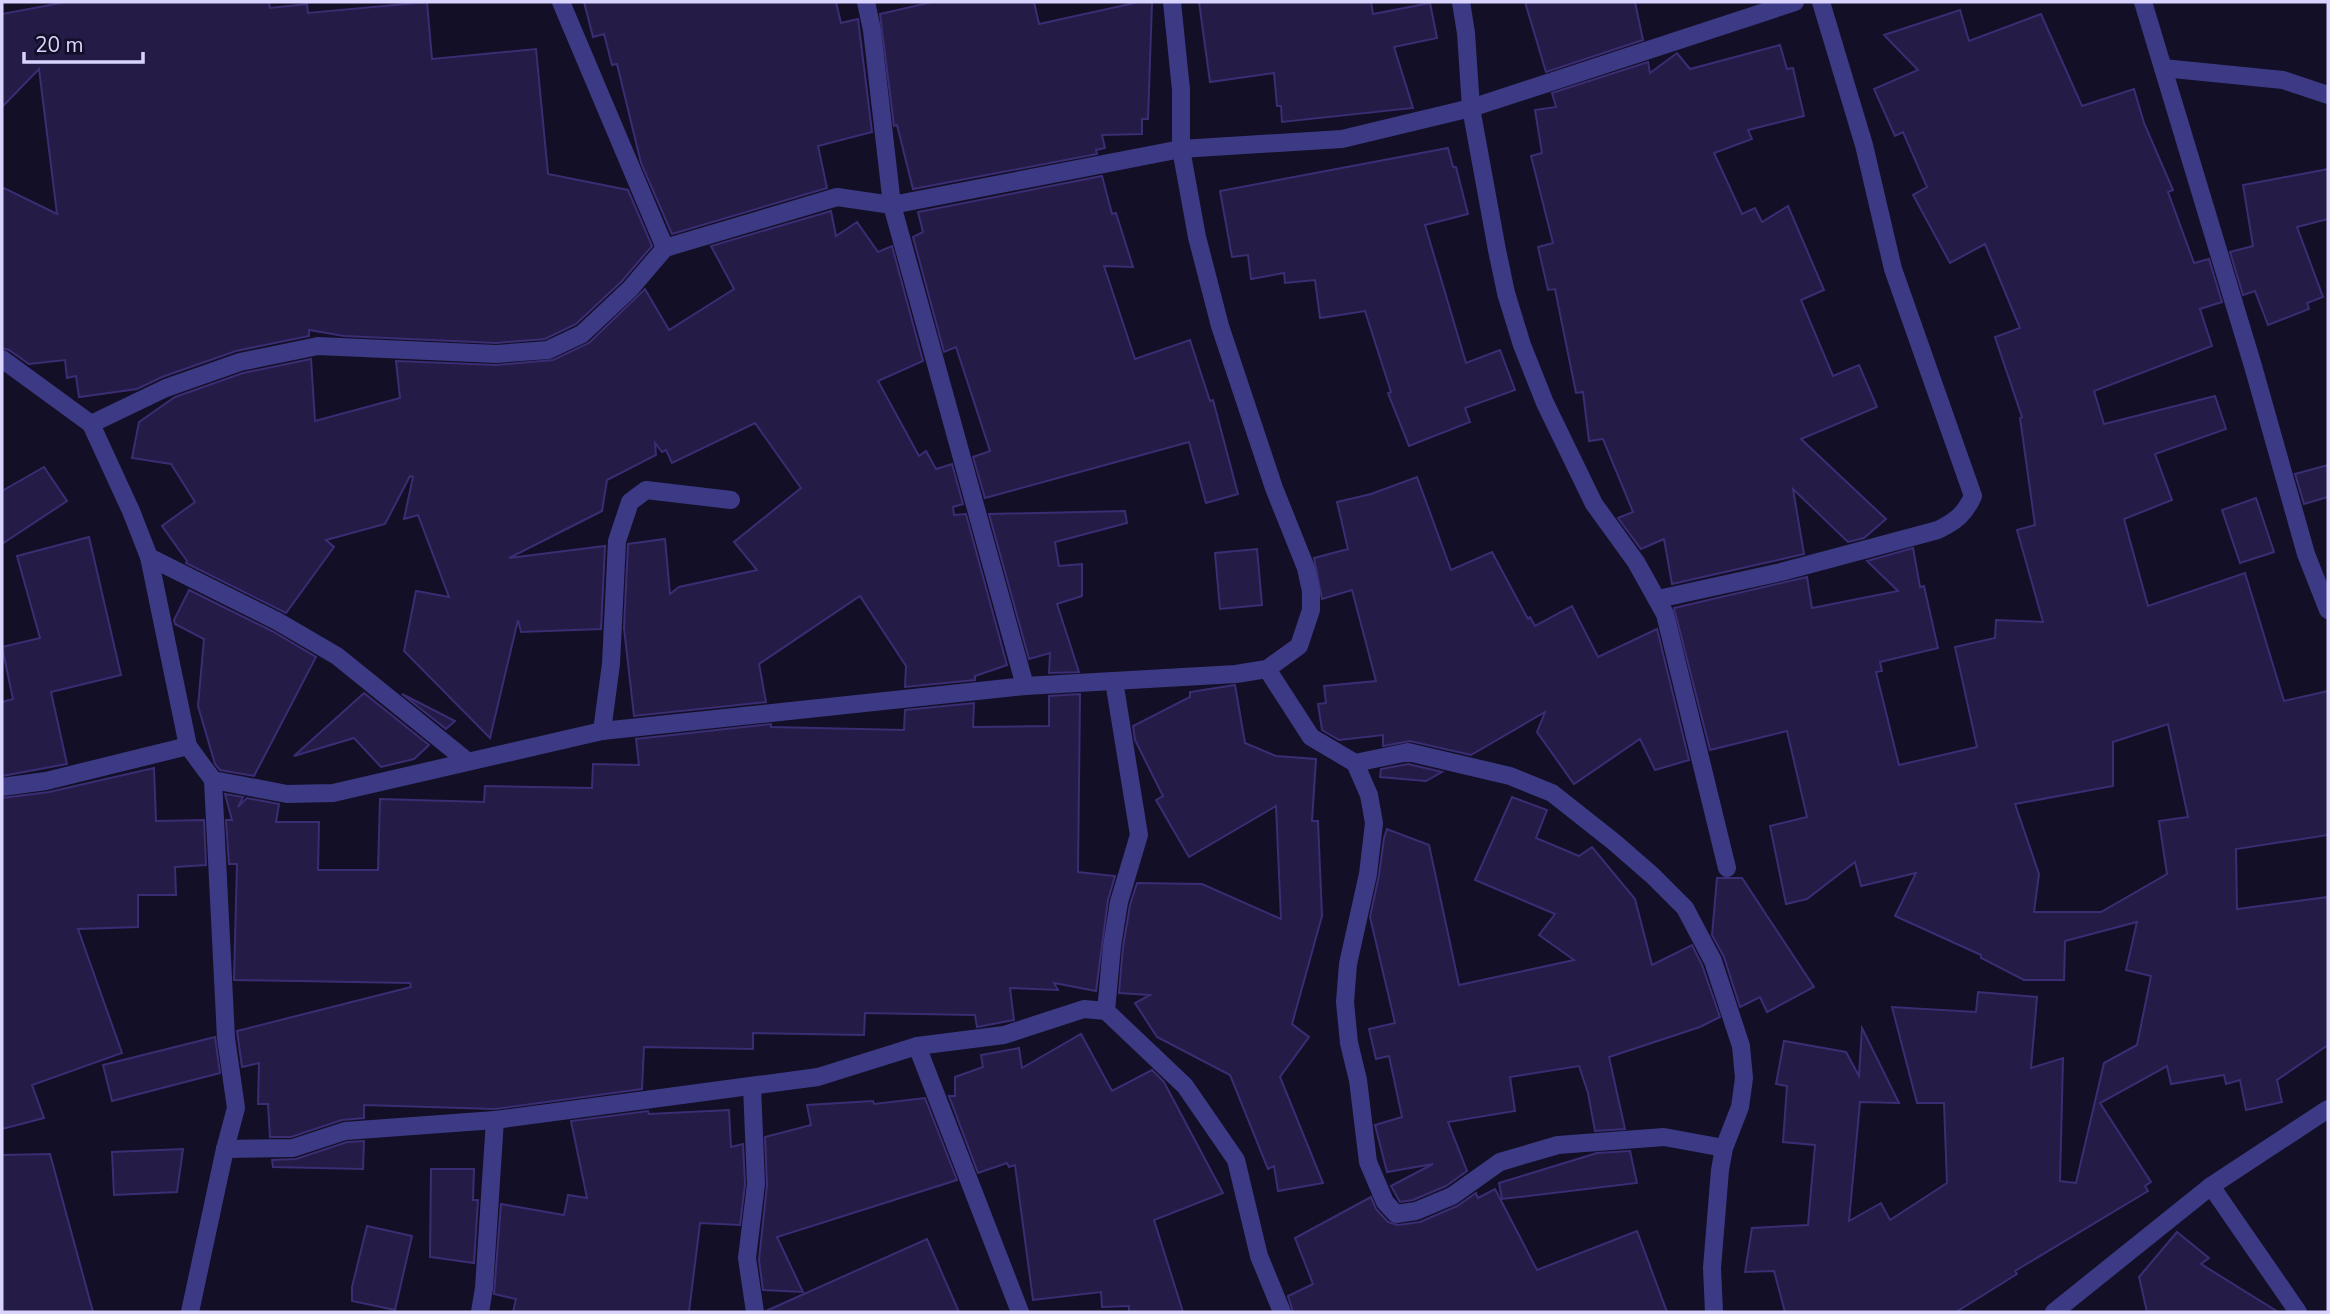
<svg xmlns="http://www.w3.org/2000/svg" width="2330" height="1314" viewBox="0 0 2330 1314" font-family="'Nunito Sans',sans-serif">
<rect width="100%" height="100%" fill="#130f26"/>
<g fill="#241b47" stroke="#3b2d73" stroke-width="2" fill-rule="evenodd">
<path d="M66,2H269L270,8L307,4L308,13L427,2L432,59L536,49L548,174L628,190L652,246L622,281L576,324L545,339L496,343L344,336L309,330V336L236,351L162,377L137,389L79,397L76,376L67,378L65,360L29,364L9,350L2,348V187L57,214L39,69L2,107V14Z"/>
<path d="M584,2H836L841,23L858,19L872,132L818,146L827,188L672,234L641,163L617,64L612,65L604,34L593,37Z"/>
<path d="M932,2H1034L1039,24L1139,2H1152L1148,119H1142V134L1102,135L1105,148L1096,150L1097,154L913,189L897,125L894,126L880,14Z"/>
<path d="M1199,2H1371L1373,14L1430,3L1437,38L1394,47L1413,108L1282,122L1281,106H1277L1274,73L1210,82Z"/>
<path d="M1525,2H1635L1643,40L1546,72Z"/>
<path d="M1960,10L1969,41L2041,14L2082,106L2134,89L2144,123L2173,190L2168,192L2194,263L2209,259L2222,302L2200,309L2212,346L2094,391L2104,424L2215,396L2226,429L2155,454L2172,500L2124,519L2148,606L2245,573L2284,701L2328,691V835L2236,849L2237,909L2328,897V1045L2277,1080L2282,1102L2246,1110L2240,1080L2226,1084L2224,1075L2171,1084L2167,1066L2100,1103L2151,1182L2145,1186L2148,1191L2015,1271L2017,1274L1956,1312H1785L1774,1271L1745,1272L1752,1228L1808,1225L1815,1145L1783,1142L1787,1086L1776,1084L1784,1041L1846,1052L1859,1076L1862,1028L1899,1103L1860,1102L1849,1221L1881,1203L1890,1220L1947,1183L1944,1103H1917L1892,1007L1976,1012L1978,992L2037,997L2031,1068L2063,1058L2060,1181L2076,1183L2104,1063L2137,1045L2151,976L2126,970L2137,922L2065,941L2064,980H2024L1981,958V955L1895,916L1916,873L1861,886L1855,862L1807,899L1786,904L1770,826L1807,817L1787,731L1710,750L1674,608L1807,577L1812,608L1898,591L1867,561L1913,548L1920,587L1924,586L1938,648L1880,662L1882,671L1876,672L1899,765L1977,747L1955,647L1995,638L1996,620L2043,622L2017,530L2035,525L2020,418L2022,417L1995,337L2020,328L1985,244L1950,263L1913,195L1927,187L1903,132L1895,136L1874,89L1918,70L1884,35ZM2168,724L2188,817L2159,821L2167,874L2101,912H2034L2039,874L2015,804L2113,786V742Z"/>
<path d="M1780,45L1787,69L1793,68L1804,116L1748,130L1752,139L1714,153L1742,214L1755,208L1762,222L1788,206L1824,290L1801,300L1833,376L1859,365L1877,407L1801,439L1886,519L1864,538L1848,542L1793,489L1804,554L1672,584L1664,539L1641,549L1618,518L1633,512L1603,439L1589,441L1583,392L1576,393L1555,289L1548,290L1538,247L1553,243L1531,156L1542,153L1535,110L1556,107L1552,93L1648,62L1650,73L1677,53L1690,69Z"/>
<path d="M1448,148L1453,167H1456L1468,214L1425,225L1466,363L1500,350L1515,390L1465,408L1470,422L1409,446L1388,393L1391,392L1365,311L1320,318L1315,280L1285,283L1284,273L1251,279L1248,255L1232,257L1220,191Z"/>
<path d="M2328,169V219L2297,227L2323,297L2307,303L2309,309L2268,325L2255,291L2243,295L2230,252L2253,246L2243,185Z"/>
<path d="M1102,176L1112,214L1116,213L1133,267L1104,266L1135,359L1190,340L1210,401L1213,400L1238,494L1206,503L1189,442L985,498L973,457L990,451L956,347L944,352L913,237L923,232L918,212Z"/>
<path d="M831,211L836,236L857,222L878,252L892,246L923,361L878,381L919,456L926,451L936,469L952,464L963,504L953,507L954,515L966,514L1007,665L975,676V680L905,687L906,666L860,596L759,664L766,702L634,716L624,628L628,544L665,539L670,594L679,587L757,570L734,542L801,488L755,423L672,463L666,450L662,452L655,443L656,455L607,480L602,511L509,558L605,546L601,629L521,632L518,620L490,738L404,651L416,591L449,597L418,515L404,519L413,477L410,476L385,524L326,540L334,547L286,613L186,563L187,561L162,526L195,502L171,464L132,458L139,422L175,397L243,373L311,359L315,421L400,398L396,361L496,365L553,360L589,343L645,289L669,330L734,289L711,246Z"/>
<path d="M2328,465V497L2304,504L2295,474Z"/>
<path d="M44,467L67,501L2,544V491Z"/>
<path d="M1417,477L1451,570L1492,552L1528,619L1530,617L1535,626L1572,606L1598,657L1657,629L1689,760L1655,770L1640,739L1574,784L1537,732L1545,712L1471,755L1410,741L1383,746V735L1339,740L1322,730L1318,704L1326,703L1324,686L1376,681L1352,590L1322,599L1314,558L1348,549L1337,502L1371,494Z"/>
<path d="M2256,498L2274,552L2240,563L2222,510Z"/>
<path d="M1125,511L1127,523L1055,542L1059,566L1082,564V596L1057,604L1079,672L1049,673L1050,653L1029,659L989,514Z"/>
<path d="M89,537L121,675L51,692L67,764L2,776V702L13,699L2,647L40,638L17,556Z"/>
<path d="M1257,549L1262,605L1220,609L1215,553Z"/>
<path d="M189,590L272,631L316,657L254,776L220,770L215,764L198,706L204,639L175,624L174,620Z"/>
<path d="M1235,685L1245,743L1276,756L1316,759L1312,821H1318L1322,916L1292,1024L1309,1037L1280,1077L1323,1183L1278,1191L1274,1166L1268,1169L1230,1075L1157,1037L1135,1003L1150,995L1119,993L1123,947L1130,905L1137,883L1202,884L1281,919L1276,806L1189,857L1156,800L1163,796L1135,740L1133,726L1190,697V692Z"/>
<path d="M364,693L429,745L414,759L381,767L354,738L294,756Z"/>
<path d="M402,694L455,721L446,729Z"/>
<path d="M1080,694L1078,872L1115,876L1108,900L1096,991L1054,983L1058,990L1010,988L1014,1020L977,1027L975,1015L865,1013L864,1035L753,1033V1049L644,1047L642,1089L495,1109L364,1105V1118L342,1120L291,1137H270L268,1104H258L259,1063L242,1067L237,1031L411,987L410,983L234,980L237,864H229L226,820H232L225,794L243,797L238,807L247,798L279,804L276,822H319L318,870H378L380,799L484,802L485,786L592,788L593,764L639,765L636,739L771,724V727L904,730L905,710L974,703L973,727L1049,726V696Z"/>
<path d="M1408,764L1442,772L1426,781L1380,777L1381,769Z"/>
<path d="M154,768L156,821L204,820L206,865L175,867L176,895H138V927L78,929L122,1053L32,1085L44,1118L2,1129V798L49,792Z"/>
<path d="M1512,797L1547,810L1536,838L1579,856L1592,847L1635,899L1652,965L1692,945L1702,965L1720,1017L1700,1027L1609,1057L1625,1129L1595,1131L1588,1093L1579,1066L1510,1077L1515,1111L1448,1122L1467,1171L1446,1186L1413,1200L1400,1202L1391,1186L1433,1164L1387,1172L1375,1125L1402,1117L1389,1056L1376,1059L1369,1029L1395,1023L1370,917L1379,875L1384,838L1387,829L1429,845L1459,985L1574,960L1539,935L1555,914L1475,880Z"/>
<path d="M1717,878H1742L1814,987L1767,1012L1760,997L1740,1007L1724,957L1712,935Z"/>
<path d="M1081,1034L1112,1091L1152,1070L1164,1082L1223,1193L1154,1220L1183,1312H1129V1306L1102,1307L1101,1292L1033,1300L1015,1165L1009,1167L1007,1163L978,1173L949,1096H955V1077L983,1067L981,1055L1019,1048L1022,1068Z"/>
<path d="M215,1037L220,1073L112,1101L103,1065Z"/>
<path d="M925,1098L957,1180L777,1237L803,1292L763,1290L759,1260L767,1185L765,1137L811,1125L807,1105L873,1101L874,1104Z"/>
<path d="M729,1110L731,1147L743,1144L745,1184L740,1225L700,1223L689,1312H513L516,1299L494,1294L501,1204L564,1215L568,1195L587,1198L571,1121L648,1111L649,1114Z"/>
<path d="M364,1141L363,1169L273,1167L272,1160L296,1159L347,1142Z"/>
<path d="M183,1149L177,1192L114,1195L112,1152Z"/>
<path d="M1630,1151L1637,1183L1502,1199L1499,1183L1597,1153Z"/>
<path d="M50,1154L93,1312H2V1155Z"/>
<path d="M431,1169H474L473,1200H478L474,1263L430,1257Z"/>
<path d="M1495,1189L1537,1270L1637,1231L1667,1312H1293L1288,1296L1313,1284L1295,1238L1371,1197L1376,1209L1388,1222L1398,1225L1420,1222L1457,1206L1476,1193L1478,1198Z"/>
<path d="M367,1226L412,1236L395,1310L352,1301V1287Z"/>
<path d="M2177,1232L2209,1258L2201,1264L2278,1312H2147L2139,1277Z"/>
<path d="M927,1239L959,1312H766V1311Z"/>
</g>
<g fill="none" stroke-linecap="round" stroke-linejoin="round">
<g stroke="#3d3a85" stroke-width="18">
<path d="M561,2L665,248L837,197L892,205L1181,149L1342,139L1471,108L1795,2"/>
<path d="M866,2L872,30L892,205L1025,686"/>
<path d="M1461,2L1466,33L1471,108L1497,250L1506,293L1522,345L1545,403L1594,504L1636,562L1665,614L1727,868"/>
<path d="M2143,2L2253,366L2306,554L2328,610"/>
<path d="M2163,68L2283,80L2328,95"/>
<path d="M2,359L91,424L131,511L149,557L188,746L213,780L287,794L333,793L602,731L1025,686L1236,674L1267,669L1299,646L1311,610V591L1306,568L1274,488L1220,326L1197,237L1181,149V90L1172,2"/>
<path d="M91,424L166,388L240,362L318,346L496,354L548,350L582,334L630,289L665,248"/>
<path d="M149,557L277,621L337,656L467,761"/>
<path d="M1658,599L1781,572L1938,530C1956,521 1965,514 1973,496L1893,269L1864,145L1821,2"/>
<path d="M1267,669L1311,737L1355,763L1369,795L1374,823L1368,874L1348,964L1345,1002L1349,1043L1358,1080L1368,1162L1385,1202L1396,1214L1416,1211L1452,1196L1500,1162L1558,1145L1664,1137L1724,1148"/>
<path d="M602,731L611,664L617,541L630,502L646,490L731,500"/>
<path d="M1355,763L1408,752L1510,776L1552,793L1614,842L1653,876L1685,908L1713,961L1741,1046L1744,1078L1740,1107L1724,1148L1720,1170L1712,1268L1714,1312"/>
<path d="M2,787L46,781L188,746"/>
<path d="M1106,1011L1112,946L1119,902L1139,835L1114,681"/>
<path d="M917,1046L1020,1312"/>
<path d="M752,1086L756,1184L747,1258L755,1312"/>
<path d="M225,1149L293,1148L345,1131L495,1120L818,1077L917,1046L1004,1035L1084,1009L1106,1011L1185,1086L1236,1160L1259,1256L1282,1312"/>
<path d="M2211,1186L2298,1312"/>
<path d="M190,1312L225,1149L236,1108L226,1038L213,780"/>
<path d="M480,1312L484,1288L495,1120"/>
<path d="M2054,1312L2211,1186L2328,1109"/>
</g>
</g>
<rect width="2330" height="1314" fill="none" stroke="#d9d4ff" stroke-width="7"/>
<path d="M24 52v10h119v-10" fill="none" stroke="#d9d4ff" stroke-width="3.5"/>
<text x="35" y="52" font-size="21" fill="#d9d4ff" stroke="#130f26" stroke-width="5" paint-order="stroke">20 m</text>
</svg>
